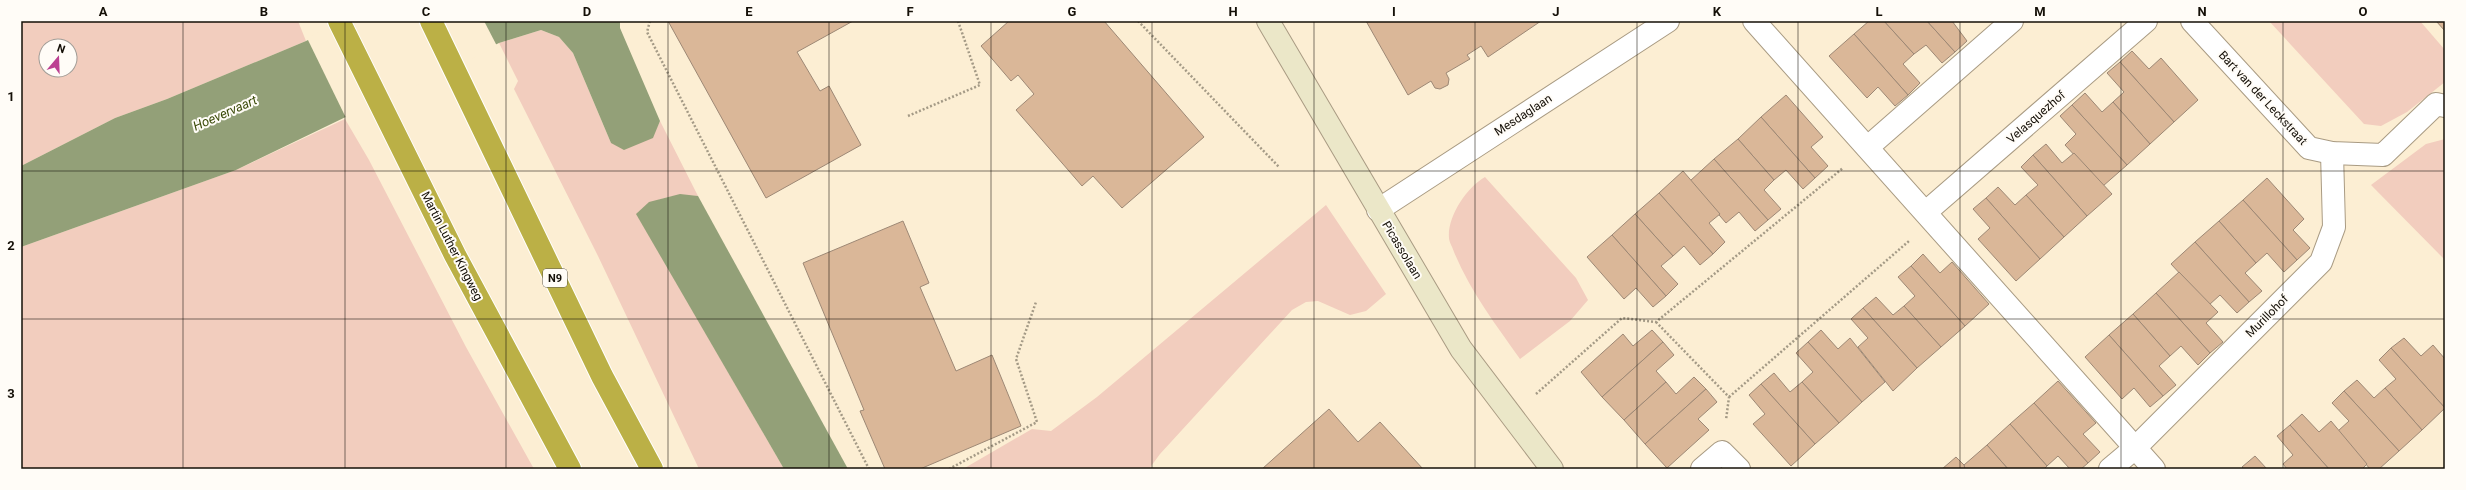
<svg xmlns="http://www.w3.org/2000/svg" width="2466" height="490" viewBox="0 0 2466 490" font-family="Roboto,sans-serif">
<rect width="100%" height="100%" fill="#fceed3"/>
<g fill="#f2cdbe" fill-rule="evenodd">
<path d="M21,21H298L306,41L167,99L115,118L21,166ZM46,46H70V70H46Z"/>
<path d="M2269,21H2420L2445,50V82L2407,112L2381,126L2364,124Z"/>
<path d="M541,30L559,37L573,53L611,143L652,138L660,121L698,196C673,194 655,197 637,214L784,469H699L598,256L514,89L518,81L499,43Z"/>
<path d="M345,119L369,160L466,347L534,469H21V247L236,170Z"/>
<path d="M2445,139V260L2371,185L2426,144Z"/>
<path d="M1485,177L1576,278L1588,300L1570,321L1520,359C1496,325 1470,291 1454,252C1453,248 1449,242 1449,238C1447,217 1467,187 1485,177Z"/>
<path d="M1326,205L1386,294L1366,311L1350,315L1318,301L1306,302L1292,310L1160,454L1149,469H963L1032,429L1051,431L1097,397Z"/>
</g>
<g fill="#93a078">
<path d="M346,21H620V28L660,121L653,138L624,150L611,143L573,53L559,37L541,30L499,43L236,170L21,247V166L115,118L167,99L306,41Z"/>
<path d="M680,194L698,196L848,469H784L636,214L649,202Z"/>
</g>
<path fill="#fceed3" d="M342,21H484L497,46L347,120L307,38Z"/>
<g fill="#dab798" stroke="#9d8875">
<path d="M668,21H853L797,52L820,91L829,86L861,145L766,198Z"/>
<path d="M1009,21H1104L1204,137L1122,208L1093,176L1082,186L1016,110L1034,94L1018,75L1011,81L981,46Z"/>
<path d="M1366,21H1541L1488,57L1481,46L1467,55L1470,59L1446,73L1449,79L1448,85L1440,89L1435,88L1431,81L1408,95Z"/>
<path d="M1869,21H1884L1914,54L1903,64L1920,83L1908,95L1854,34Z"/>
<path d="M1884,21H1927L1955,52L1942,63L1926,45L1914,54Z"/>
<path d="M1927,21H1952L1967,41L1955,52Z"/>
<path d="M2436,21H2445V31Z"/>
<path d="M1854,34L1908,95L1895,106L1878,87L1867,98L1829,56Z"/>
<path d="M2132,51L2149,69L2161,58L2198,100L2174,122L2120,62Z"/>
<path d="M2120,62L2174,122L2150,144L2113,102L2124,92L2107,73Z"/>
<path d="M2085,93L2102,112L2113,102L2150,144L2127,165L2072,105Z"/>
<path d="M1786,95L1823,137L1811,147L1828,166L1815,178L1761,117Z"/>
<path d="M2072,105L2127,165L2103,186L2065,145L2076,134L2060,116Z"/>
<path d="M1761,117L1815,178L1803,189L1786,170L1774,180L1738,139Z"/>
<path d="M1738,139L1774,180L1764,190L1781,209L1768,220L1714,159Z"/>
<path d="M2046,144L2062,163L2074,153L2112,194L2087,216L2033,155Z"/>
<path d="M2033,155L2087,216L2064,237L2026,195L2038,185L2021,167Z"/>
<path d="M1714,159L1768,220L1755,231L1739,212L1726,223L1690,181Z"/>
<path d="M1683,171L1720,214L1709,223L1725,242L1713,254L1659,193Z"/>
<path d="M2267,178L2304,219L2293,230L2310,248L2297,260L2243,200Z"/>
<path d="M1998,187L2015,205L2026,195L2064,237L2040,259L1986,198Z"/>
<path d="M1659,193L1713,254L1700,265L1684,246L1673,256L1635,214Z"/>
<path d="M1986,198L2040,259L2016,281L1978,239L1990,228L1973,209Z"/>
<path d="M2243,200L2297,260L2284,272L2267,253L2256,263L2219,221Z"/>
<path d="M1635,214L1673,256L1661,266L1678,284L1666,296L1612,235Z"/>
<path d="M903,221L929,283L920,287L956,371L992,355L1021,426L920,469H885L860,411L864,410L803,263Z"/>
<path d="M2219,221L2256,263L2245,273L2262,291L2249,302L2195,242Z"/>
<path d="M1612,235L1666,296L1653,307L1636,288L1624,299L1587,257Z"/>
<path d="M2195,242L2249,302L2237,313L2220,295L2209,305L2171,264Z"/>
<path d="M1923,254L1940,273L1952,262L1989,304L1965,326L1911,266Z"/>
<path d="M1911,266L1965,326L1941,347L1904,306L1915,296L1898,277Z"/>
<path d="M2179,272L2218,312L2206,323L2223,342L2210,353L2156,293Z"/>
<path d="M2156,293L2210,353L2198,365L2181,346L2170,356L2133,314Z"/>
<path d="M1876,297L1893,315L1904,306L1941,347L1917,368L1863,308Z"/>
<path d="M1863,308L1917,368L1893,391L1858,347L1868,338L1851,319Z"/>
<path d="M2133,314L2170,356L2159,366L2176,385L2163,396L2109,335Z"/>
<path d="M1652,330L1663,342L1602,397L1581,372L1623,334L1633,346Z"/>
<path d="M1821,330L1838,349L1850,338L1885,382L1862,402L1808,342Z"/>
<path d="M2109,335L2163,396L2150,407L2134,388L2122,399L2085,357Z"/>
<path d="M2404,338L2421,356L2433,345L2445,359V408L2391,348Z"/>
<path d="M1663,342L1674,355L1656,371L1666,382L1624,420L1602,397Z"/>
<path d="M1808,342L1862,402L1839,423L1802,382L1813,372L1796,353Z"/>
<path d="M2391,348L2445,408L2422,430L2385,388L2396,379L2379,360Z"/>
<path d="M1774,373L1790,392L1802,382L1839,423L1815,444L1761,384Z"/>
<path d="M1694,377L1706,389L1645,444L1624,420L1666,382L1676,394Z"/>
<path d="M2357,380L2374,398L2385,388L2422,430L2399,451L2344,391Z"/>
<path d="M2058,381L2096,423L2083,434L2100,452L2088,463L2034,403Z"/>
<path d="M1761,384L1815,444L1791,466L1753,424L1765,414L1749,395Z"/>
<path d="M1706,389L1717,402L1698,419L1709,430L1667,468L1645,444Z"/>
<path d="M2344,391L2399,451L2379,469H2370L2338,431L2349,421L2332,403Z"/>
<path d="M2034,403L2088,463L2081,469H2070L2058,456L2047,466L2010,424Z"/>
<path d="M1329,409L1358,442L1380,422L1423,469H1262Z"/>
<path d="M2302,414L2319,432L2331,421L2367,464L2362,469H2329L2290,425Z"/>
<path d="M2010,424L2047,466L2044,469H2008L1987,445Z"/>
<path d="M2290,425L2329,469H2287L2283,464L2293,455L2277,436Z"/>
<path d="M1987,445L2008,469H1965L1964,465Z"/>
<path d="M2255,456L2267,469H2244L2242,467Z"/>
<path d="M1956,457L1964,465L1965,469H1942Z"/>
</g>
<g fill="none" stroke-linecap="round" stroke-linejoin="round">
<g stroke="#a99b83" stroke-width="24">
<g id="street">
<path d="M1754,21L2154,469"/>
<path d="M2192,21L2309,148L2332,153L2383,155L2436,104L2445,106"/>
<path d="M1868,147L2012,21"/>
<path d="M1378,210L1668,21"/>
<path d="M1926,212L2146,21"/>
<path d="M1702,469L1722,452L1739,469"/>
<path d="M2110,469L2135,448L2321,262L2334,227L2332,153"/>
</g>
</g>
<g stroke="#a99b83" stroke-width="24">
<path id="secondary" d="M1268,21L1461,349L1552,469"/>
</g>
<g stroke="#fff" stroke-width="24">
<g id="highway">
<path d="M339,21L455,255L570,469"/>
<path d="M431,21L602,376L652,469"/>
</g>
</g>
<g stroke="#a49a86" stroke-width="2.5" stroke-dasharray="2 2" stroke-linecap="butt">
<path d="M650,21L647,32L869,469"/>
<path d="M1138,21L1279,167"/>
<path d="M908,116L980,85L958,21"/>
<path d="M1656,322L1729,397L1726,420"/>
<path d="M1536,394L1622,318L1656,322L1843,168"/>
<path d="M1729,397L1909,241"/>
<path d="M949,469L1037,422L1016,359L1036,302"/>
</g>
<use href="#street" stroke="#fff" stroke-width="22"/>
<use href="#secondary" stroke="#ebe7c8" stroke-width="22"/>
<use href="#highway" stroke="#bbb046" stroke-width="22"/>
</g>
<path fill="none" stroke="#140f07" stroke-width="1" stroke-opacity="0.55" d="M183,21V469M345,21V469M506,21V469M668,21V469M829,21V469M991,21V469M1152,21V469M1314,21V469M1475,21V469M1637,21V469M1798,21V469M1960,21V469M2121,21V469M2283,21V469M21,171H2445M21,319H2445"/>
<g text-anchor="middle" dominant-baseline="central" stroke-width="4" stroke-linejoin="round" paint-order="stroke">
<rect fill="#fffcf7" stroke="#5a564f" stroke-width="1" x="543" y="269" width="24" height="18" rx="3"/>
<g font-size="11" font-weight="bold" fill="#140f07">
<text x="555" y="278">N9</text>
</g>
<g font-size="12" fill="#140f07" stroke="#fffcf7">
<text transform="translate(2263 98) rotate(47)">Bart van der Leckstraat</text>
<text transform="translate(1523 115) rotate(-33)">Mesdaglaan</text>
<text transform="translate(2036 117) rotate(-41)">Velasquezhof</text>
<text transform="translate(452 246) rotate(63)">Martin Luther Kingweg</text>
<text transform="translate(1402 250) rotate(59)">Picassolaan</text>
<text transform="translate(2267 316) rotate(-45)">Murillohof</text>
</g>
<g font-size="13" font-style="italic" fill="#3a4a08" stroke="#fffcf7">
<text transform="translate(225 113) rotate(-24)">Hoevervaart</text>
</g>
</g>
<rect width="2466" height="490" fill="none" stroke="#fffcf7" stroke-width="44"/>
<g transform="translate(58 58) rotate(19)"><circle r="19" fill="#fffcf7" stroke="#a19d97"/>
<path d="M0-3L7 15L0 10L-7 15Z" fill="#bc4192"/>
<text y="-6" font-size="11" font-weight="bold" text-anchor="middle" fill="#140f07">N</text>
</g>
<rect x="22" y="22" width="2422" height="446" fill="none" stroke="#140f07" stroke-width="1.5"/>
<g font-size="13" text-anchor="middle" font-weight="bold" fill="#140f07">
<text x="103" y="16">A</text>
<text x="264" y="16">B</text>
<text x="426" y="16">C</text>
<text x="587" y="16">D</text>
<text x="749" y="16">E</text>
<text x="910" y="16">F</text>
<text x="1072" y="16">G</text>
<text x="1233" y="16">H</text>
<text x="1394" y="16">I</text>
<text x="1556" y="16">J</text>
<text x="1717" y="16">K</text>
<text x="1879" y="16">L</text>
<text x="2040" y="16">M</text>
<text x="2202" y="16">N</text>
<text x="2363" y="16">O</text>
<text x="11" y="101">1</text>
<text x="11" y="250">2</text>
<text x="11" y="398">3</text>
</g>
</svg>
